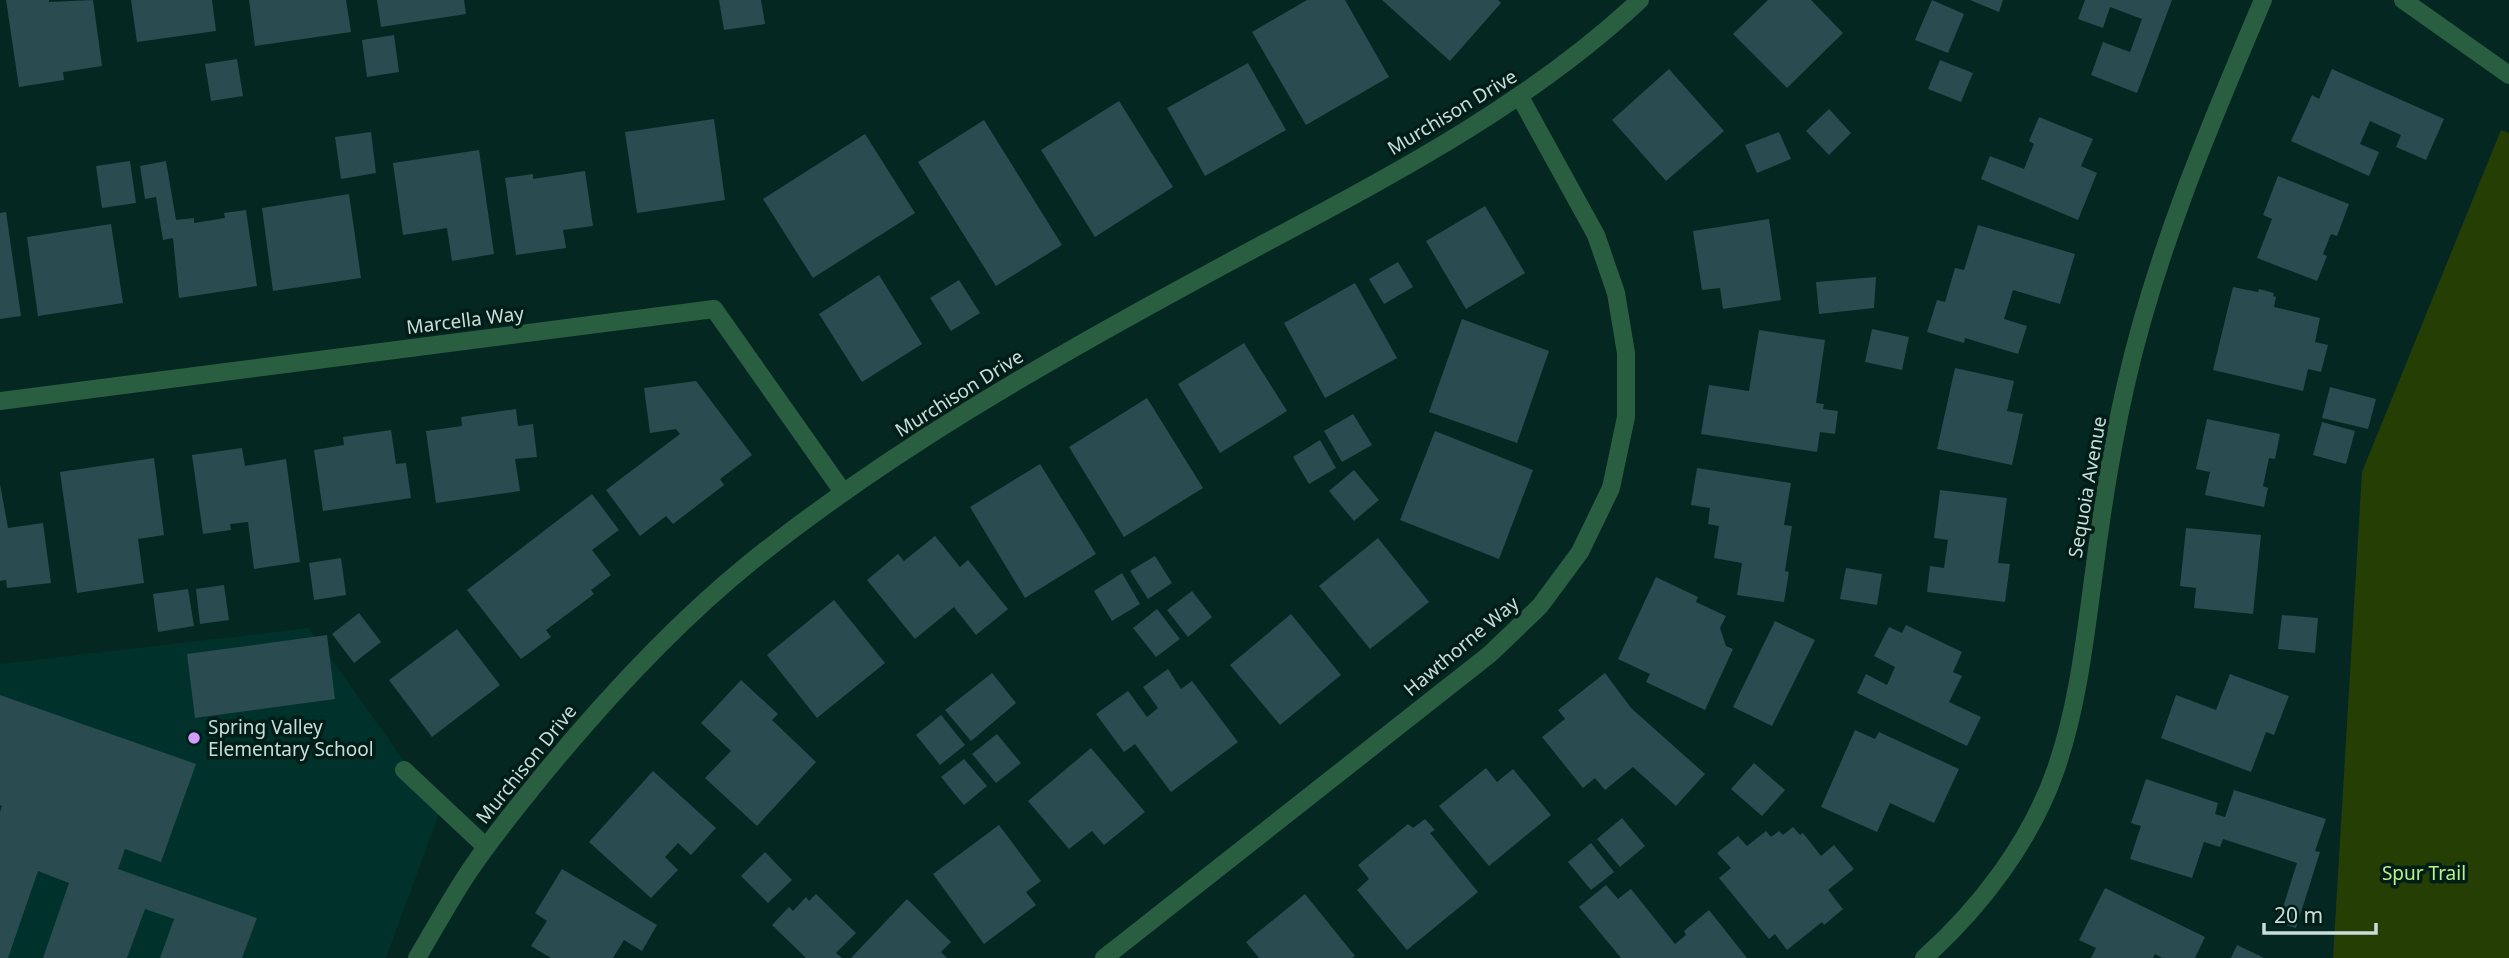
<svg xmlns="http://www.w3.org/2000/svg" width="2509" height="958" viewBox="0 0 2509 958" font-family="'Noto Sans',sans-serif">
<rect width="100%" height="100%" fill="#052722"/>
<path fill="#01312b" d="M309,628L440,811L386,958H0V664Z"/>
<path fill="#253e04" d="M2501,130L2509,133V958H2333L2362,472Z"/>
<g fill="#2a4b50">
<path d="M6,0H49V2L93,0L102,66L63,72L64,80L19,87Z"/>
<path d="M131,0H212L216,31L137,42Z"/>
<path d="M249,0H346L351,32L255,46Z"/>
<path d="M377,0H464L466,14L381,27Z"/>
<path d="M719,0H761L765,24L724,30Z"/>
<path d="M1307,0H1345L1389,77L1306,125L1252,32Z"/>
<path d="M1382,0H1498L1501,3L1450,61Z"/>
<path d="M1768,0H1811L1843,33L1787,88L1733,34Z"/>
<path d="M1932,0L1964,14L1948,53L1915,40Z"/>
<path d="M1970,0H2003L1999,12Z"/>
<path d="M2085,0H2172L2137,93L2091,75L2103,42L2130,52L2142,19L2110,7L2103,28L2078,19Z"/>
<path d="M394,35L399,72L367,77L362,40Z"/>
<path d="M237,59L243,96L211,101L205,64Z"/>
<path d="M1940,60L1973,73L1961,102L1928,89Z"/>
<path d="M1248,63L1286,130L1205,176L1167,108Z"/>
<path d="M1669,69L1724,131L1666,181L1612,120Z"/>
<path d="M2332,69L2444,119L2426,160L2396,147L2401,135L2370,121L2360,144L2379,152L2369,176L2291,141L2312,95L2319,99Z"/>
<path d="M1119,101L1173,187L1095,237L1041,150Z"/>
<path d="M1829,109L1851,133L1829,155L1806,131Z"/>
<path d="M2039,117L2093,139L2081,166L2097,173L2078,220L1981,179L1990,156L2024,169L2034,144L2029,141Z"/>
<path d="M714,119L725,200L637,213L625,132Z"/>
<path d="M984,120L1062,245L996,286L918,162Z"/>
<path d="M371,132L376,173L341,179L335,137Z"/>
<path d="M1779,132L1791,159L1757,173L1745,145Z"/>
<path d="M865,134L915,213L813,278L763,199Z"/>
<path d="M479,150L494,254L452,261L447,228L403,235L393,163Z"/>
<path d="M130,161L136,203L102,208L96,166Z"/>
<path d="M166,161L176,220L194,218V223L225,218L224,213L246,210L257,286L179,298L173,238L163,240L156,197L145,199L140,166Z"/>
<path d="M585,171L593,226L563,230L566,248L516,255L505,178L533,174V179Z"/>
<path d="M2278,176L2349,204L2337,236L2331,234L2323,254L2327,256L2317,281L2257,258L2272,219L2263,215Z"/>
<path d="M349,194L361,278L273,291L262,208Z"/>
<path d="M1485,206L1525,273L1466,309L1426,241Z"/>
<path d="M6,212L21,316L0,319V213Z"/>
<path d="M1769,219L1781,300L1723,309L1720,288L1702,290L1693,231Z"/>
<path d="M111,224L123,303L38,316L27,237Z"/>
<path d="M1978,225L2075,254L2060,304L2013,290L2004,319L2027,326L2018,354L1965,338L1964,343L1927,332L1937,300L1945,302L1955,268L1964,270Z"/>
<path d="M1398,262L1413,287L1384,304L1369,279Z"/>
<path d="M879,275L922,344L862,382L819,314Z"/>
<path d="M1876,277L1874,308L1819,314L1816,282Z"/>
<path d="M959,280L980,313L951,331L930,298Z"/>
<path d="M1355,283L1397,358L1325,398L1284,323Z"/>
<path d="M2233,287L2258,292L2259,289L2274,293L2273,296L2276,297L2274,307L2320,318L2315,342L2328,345L2321,372L2308,369L2303,391L2213,370Z"/>
<path d="M1462,319L1549,351L1517,443L1429,412Z"/>
<path d="M1872,329L1909,337L1902,370L1865,362Z"/>
<path d="M1759,330L1825,340L1816,403L1824,404L1823,409L1838,411L1835,434L1820,432L1817,452L1701,434L1709,385L1749,391Z"/>
<path d="M1244,343L1287,411L1220,453L1178,384Z"/>
<path d="M1955,368L2014,381L2007,411L2023,414L2012,465L1937,449Z"/>
<path d="M696,381L752,455L720,479L724,485L673,524L666,516L640,536L606,490L680,434L676,429L650,433L644,388Z"/>
<path d="M2330,387L2376,399L2368,429L2322,418Z"/>
<path d="M1147,398L1203,488L1124,537L1069,447Z"/>
<path d="M516,409L518,426L533,424L537,457L515,459L520,491L436,503L426,431L462,426L461,417Z"/>
<path d="M1353,414L1372,445L1342,462L1324,431Z"/>
<path d="M2207,419L2280,434L2275,459L2269,458L2263,486L2268,488L2264,507L2205,495L2210,472L2196,469Z"/>
<path d="M2322,422L2355,431L2346,464L2313,455Z"/>
<path d="M391,430L396,464L406,463L411,498L323,511L314,450L344,445L343,437Z"/>
<path d="M1435,431L1533,470L1499,559L1400,520Z"/>
<path d="M1320,440L1336,468L1309,484L1293,457Z"/>
<path d="M242,448L245,466L286,459L300,562L254,569L248,522L230,524L231,530L203,534L192,455Z"/>
<path d="M154,458L164,535L138,539L144,583L77,593L60,472Z"/>
<path d="M1040,464L1096,554L1025,598L970,507Z"/>
<path d="M1697,468L1791,483L1784,525L1792,526L1785,571L1789,572L1784,602L1737,595L1742,563L1714,558L1719,526L1708,524L1710,508L1691,505Z"/>
<path d="M1354,470L1379,500L1354,521L1329,491Z"/>
<path d="M0,484L8,528L43,523L51,583L7,588L6,580L0,581Z"/>
<path d="M1940,490L2007,498L1998,563L2010,564L2005,602L1927,592L1930,566L1944,568L1948,540L1934,538Z"/>
<path d="M592,494L619,530L592,550L611,575L591,590L594,594L546,630L551,637L521,659L467,590Z"/>
<path d="M2186,528L2261,535L2253,614L2194,608L2196,588L2180,586Z"/>
<path d="M935,536L960,567L968,560L1008,609L976,635L954,607L915,639L867,580L898,554L904,561Z"/>
<path d="M1378,538L1429,602L1370,649L1319,586Z"/>
<path d="M1155,556L1172,583L1148,599L1130,571Z"/>
<path d="M341,558L346,595L314,600L309,563Z"/>
<path d="M1846,568L1882,574L1877,605L1840,599Z"/>
<path d="M1122,573L1140,604L1112,621L1094,591Z"/>
<path d="M1656,577L1698,597L1696,602L1726,616L1720,628L1726,646L1733,649L1705,710L1646,682L1650,674L1618,659Z"/>
<path d="M224,585L229,620L200,624L196,589Z"/>
<path d="M188,589L194,626L158,632L153,594Z"/>
<path d="M1192,591L1212,617L1188,637L1167,610Z"/>
<path d="M834,600L885,663L817,718L767,655Z"/>
<path d="M1157,609L1180,639L1156,657L1133,628Z"/>
<path d="M359,613L381,642L354,663L332,634Z"/>
<path d="M1291,614L1341,675L1280,725L1230,665Z"/>
<path d="M2282,615L2318,618L2315,653L2278,649Z"/>
<path d="M1775,621L1815,640L1772,726L1733,707Z"/>
<path d="M1906,625L1962,652L1953,672L1962,676L1949,702L1981,717L1967,746L1857,693L1866,674L1887,685L1895,667L1874,656L1889,627L1902,633Z"/>
<path d="M457,629L500,685L432,737L389,680Z"/>
<path d="M327,635L335,699L195,718L187,654Z"/>
<path d="M1168,669L1181,689L1192,681L1238,742L1171,792L1135,744L1124,752L1096,714L1128,691L1147,717L1158,708L1143,687Z"/>
<path d="M992,673L1016,703L971,741L945,710Z"/>
<path d="M1605,673L1631,708L1705,774L1676,806L1633,767L1605,790L1595,778L1583,788L1542,737L1565,719L1558,710Z"/>
<path d="M2230,674L2289,696L2274,735L2266,732L2251,772L2161,738L2176,695L2216,710Z"/>
<path d="M741,680L778,714L772,720L816,762L757,826L705,778L731,751L701,723Z"/>
<path d="M0,695L196,764L161,862L125,849L118,869L257,918L242,958H160L174,919L145,909L127,958H43L69,883L38,871L8,958H0V812L2,806L0,805Z"/>
<path d="M941,715L965,745L940,765L916,735Z"/>
<path d="M1855,730L1875,739L1879,732L1959,769L1934,823L1890,803L1877,832L1821,807Z"/>
<path d="M997,734L1021,763L996,783L972,754Z"/>
<path d="M1091,748L1145,812L1104,845L1092,831L1069,849L1028,801Z"/>
<path d="M964,759L987,786L964,805L941,777Z"/>
<path d="M1754,763L1785,790L1762,816L1731,789Z"/>
<path d="M1486,768L1497,782L1513,769L1551,815L1489,866L1439,806Z"/>
<path d="M653,771L716,828L691,855L678,843L665,857L678,870L651,898L589,842Z"/>
<path d="M2146,779L2218,803L2215,814L2225,817L2234,790L2326,819L2315,851L2320,852L2296,928L2278,923L2297,863L2223,839L2220,847L2204,842L2192,878L2130,859L2141,826L2131,823Z"/>
<path d="M1622,818L1645,846L1620,867L1597,839Z"/>
<path d="M1425,819L1435,830L1430,833L1478,892L1407,950L1357,890L1369,879L1358,865L1408,824L1413,828Z"/>
<path d="M999,825L1041,881L1026,892L1036,905L984,944L933,874Z"/>
<path d="M1793,827L1800,835L1803,833L1821,856L1834,845L1854,869L1828,890L1843,909L1824,925L1822,922L1787,950L1775,934L1769,939L1719,878L1731,868L1717,853L1738,836L1747,846L1766,831L1771,837L1779,831L1783,835Z"/>
<path d="M1591,843L1614,872L1591,890L1568,862Z"/>
<path d="M765,852L792,880L768,903L741,876Z"/>
<path d="M562,869L657,925L642,951L624,940L613,958H551L531,946L547,921L535,913Z"/>
<path d="M1606,885L1618,899L1631,889L1675,944L1686,935L1684,931L1709,910L1747,958H1621L1579,907Z"/>
<path d="M2105,888L2205,937L2195,958H2162L2155,954L2153,958H2091L2096,948L2079,940Z"/>
<path d="M816,894L856,933L836,953L842,958H806L772,925L789,907L793,911L806,897L809,901Z"/>
<path d="M1305,894L1355,956L1352,958H1259L1246,942Z"/>
<path d="M907,899L951,942L941,952L947,958H851Z"/>
<path d="M2237,945L2264,958H2231Z"/>
</g>
<g fill="none" stroke-linecap="round" stroke-linejoin="round">
<g stroke="#295f40" stroke-width="18">
<path d="M2403,0L2509,75"/>
<path d="M0,401L714,309L843,492"/>
<path d="M404,770L486,847"/>
<path d="M417,958C435,928 451,898 470,870C492,837 518,806 542,776C606,698 674,624 752,561C891,450 1045,362 1200,278C1352,195 1513,119 1640,0"/>
<path d="M1104,958L1490,654L1540,606L1580,552L1611,488L1626,417V353L1616,293L1596,235L1520,97"/>
<path d="M1924,958C1981,907 2031,841 2056,769C2078,705 2085,638 2094,572C2102,509 2112,445 2126,384C2156,251 2210,125 2263,0"/>
</g>
</g>
<circle fill="#d09dfe" stroke="#001d18" stroke-width="2.5" cx="194" cy="738" r="7"/>
<g text-anchor="middle" dominant-baseline="central" stroke-width="7" stroke-linejoin="round" paint-order="stroke">
<g font-size="19" fill="#cbddd9" stroke="#001d18">
<text transform="translate(1452 112) rotate(-31)">Murchison Drive</text>
<text transform="translate(465 320) rotate(-7)">Marcella Way</text>
<text transform="translate(959 393) rotate(-32)">Murchison Drive</text>
<text transform="translate(2087 487) rotate(-80)">Sequoia Avenue</text>
<text transform="translate(1461 646) rotate(-40)">Hawthorne Way</text>
<text transform="translate(526 764) rotate(-51)">Murchison Drive</text>
</g>
<g font-size="19" fill="#cbddd9" stroke="#001d18" text-anchor="start">
<text x="208" y="727">Spring Valley<tspan x="208" dy="22">Elementary School</tspan></text>
</g>
<g font-size="19" fill="#bcf08a" stroke="#001d18">
<text x="2424" y="873">Spur Trail</text>
</g>
</g>
<path d="M2264 923v10h112v-10" fill="none" stroke="#cbddd9" stroke-width="3.5"/>
<text x="2274" y="923" font-size="21" fill="#cbddd9" stroke="#001d18" stroke-width="5" paint-order="stroke">20 m</text>
</svg>
